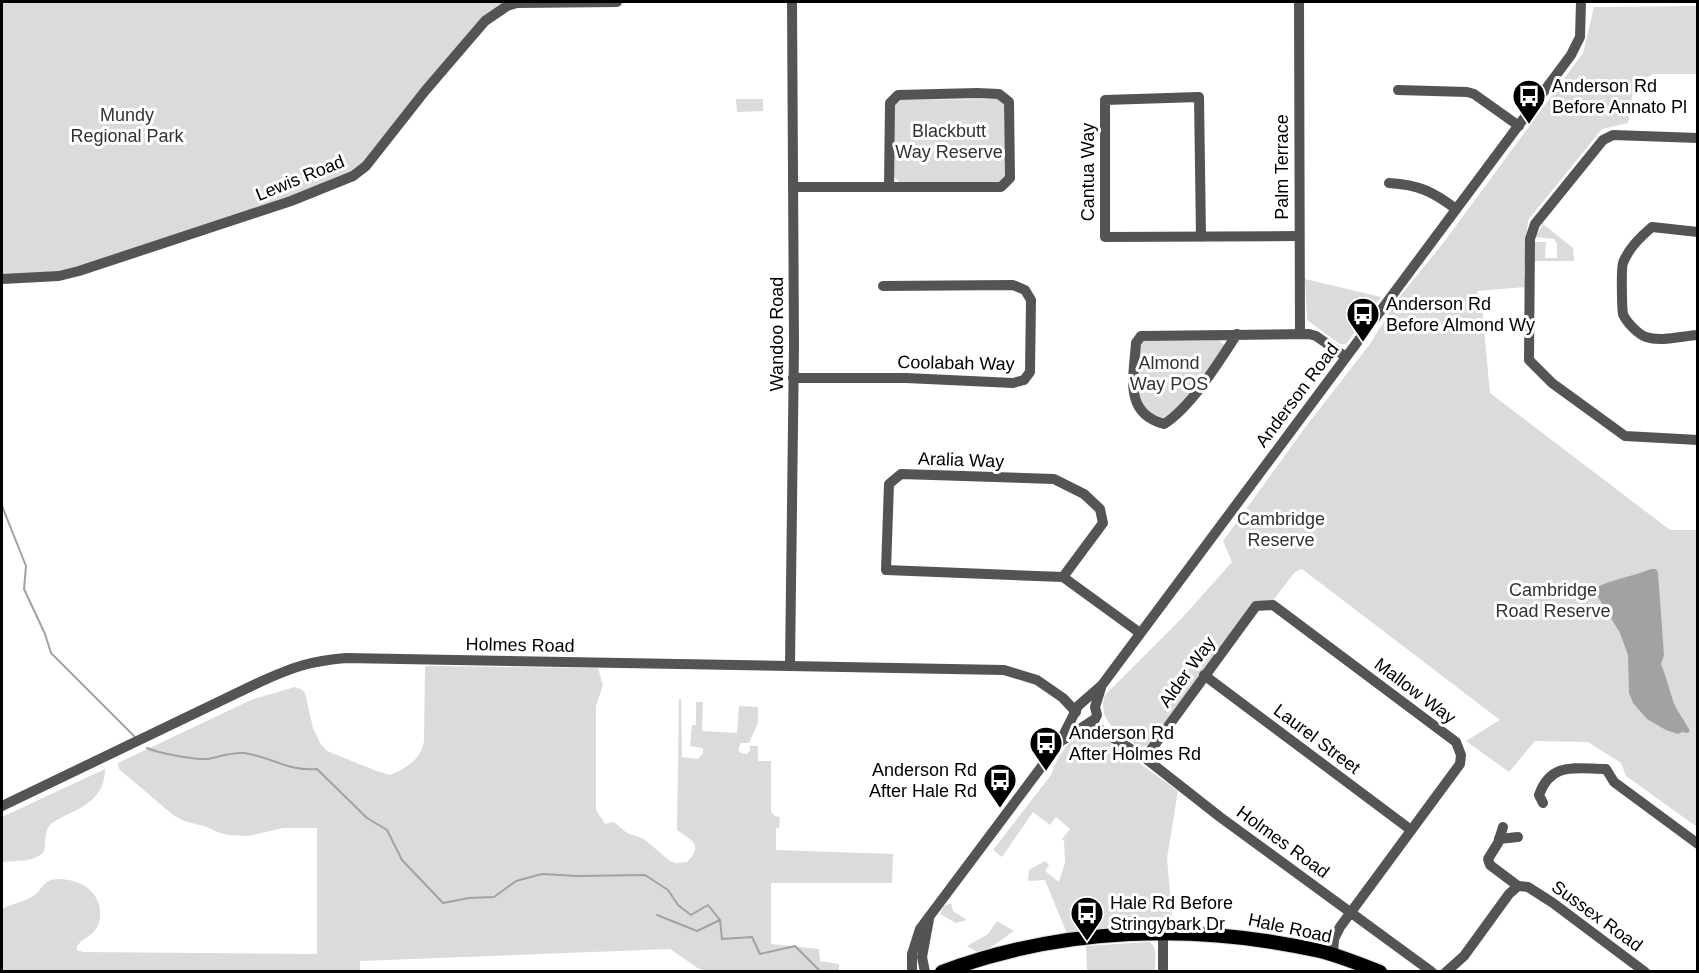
<svg xmlns="http://www.w3.org/2000/svg" width="1699" height="973" viewBox="0 0 1699 973" font-family="Helvetica,sans-serif">
<rect width="100%" height="100%" fill="#fff"/>
<g fill="#dbdbdb">
<path d="M2,2H516L499,11L353,176L59,276L2,279Z"/>
<path d="M1697,6V74H1654L1634,84L1628,123L1602,129L1528,220L1524,273L1525,287L1477,291L1482,307L1490,393L1670,530H1697V827L1626,776L1621,763L1588,742L1535,741L1509,772L1466,741L1500,720L1302,569L1295,572L1271,603L1255,604L1148,746L1139,747C1120,733 1096,722 1105,695L1182,618L1232,562L1223,541L1307,425L1370,344L1397,300L1444,242L1583,53L1594,7Z"/>
<path d="M736,99H763V111L737,112Z"/>
<path d="M998,99L1004,105L1005,175L1000,182L900,183L894,177L893,106L900,100Z"/>
<path d="M1543,224L1573,248L1574,261H1537L1532,263L1533,242H1546L1545,258H1557V243L1555,242V239L1535,237Z"/>
<path d="M1305,279L1381,297L1346,344H1340L1307,320Z"/>
<path d="M1217,339L1226,346V352L1164,424L1141,412L1135,370L1137,348L1145,340Z"/>
<path d="M425,666L598,668L603,685L596,706V810L605,824L614,822L627,833L644,839L670,861L676,863L687,862C705,844 690,840 677,830L679,699H681L682,757L698,759L703,753V748L690,746L692,725H696V702H703L702,731L737,733L739,706L758,707V723L749,743H741L738,750L741,753L747,754L750,751V746H758V761H771V812L775,816L780,817L779,828H776V850L893,854L892,883H771V944L819,949L820,961L839,964V971H706L699,969L670,949L360,961V972L2,971V909C11,904 23,902 32,897C39,893 42,884 49,881C56,878 62,879 68,880C89,883 105,900 99,923C95,935 84,937 77,946V950L83,952L317,954V828H283L248,836L228,835L217,832L207,827L184,821L173,815L119,769L118,763L251,700L295,687L301,689L305,693L313,728L320,743L327,751L374,770L390,775C407,768 421,759 424,741Z"/>
<path d="M1092,729L1178,791L1167,858L1173,927L1067,934L1045,880L1028,881L1029,870L1045,861L1049,865L1045,871L1059,882L1065,863L1064,841L1062,839L1070,829L1056,817L1050,825L1033,812L1002,857L993,850L1051,775L1058,758L1068,744Z"/>
<path d="M105,769C105,795 87,806 66,815C61,818 54,821 50,825C44,831 46,844 44,852C32,863 17,860 2,862V817Z"/>
<path d="M951,903L953,911L967,920L956,923L940,914L944,906Z"/>
<path d="M997,921L1014,931L981,954L967,946L988,934Z"/>
<path d="M1150,942C1158,948 1155,962 1155,971H1087L1086,946Z"/>
</g>
<path fill="#a2a2a2" d="M1651,569H1656L1658,573L1664,655L1661,664C1666,676 1669,688 1673,701C1675,708 1686,723 1690,731L1687,733L1682,732L1678,734L1666,730L1647,719L1633,703L1629,693L1628,655L1620,633L1598,597L1597,587C1614,579 1633,576 1651,569Z"/>
<g fill="none" stroke-linecap="round" stroke-linejoin="round">
<g stroke="#a2a2a2" stroke-width="2">
<path d="M2,506L26,566L24,589L45,634L51,653L135,737"/>
<path d="M147,748C157,753 196,760 207,759C219,757 230,752 244,753C270,756 288,772 317,769L367,818L387,830L402,860L443,903L469,898L494,897L516,881L542,874L577,876L645,875L668,890L678,905L691,915L708,905L720,920"/>
<path d="M657,915L697,931L720,920L722,939L752,937L760,954L795,946L821,972"/>
</g>
<g stroke="#dbdbdb" stroke-width="16">
<path id="major" d="M942,972C1062,927 1195,923 1320,951C1340,956 1360,964 1380,972"/>
</g>
<g stroke="#545454" stroke-width="10">
<path d="M1299,2L1300,333"/>
<path d="M1398,90L1467,92L1474,94L1519,126"/>
<path d="M1698,138L1613,135L1603,140L1535,224L1530,239L1529,360L1552,383L1625,436L1698,440"/>
<path d="M1389,183C1419,185 1432,191 1456,209"/>
<path d="M794,187H1001L1010,178L1009,102L999,94L977,93L898,95L890,103L889,187"/>
<path d="M1698,232L1652,227C1640,237 1628,249 1623,263C1621,268 1622,309 1623,314C1626,322 1639,335 1646,337C1661,342 1682,336 1698,335"/>
<path d="M1201,237L1199,97L1105,100V237L1299,236"/>
<path d="M2,279L59,276L79,271L291,201L353,176L366,166L425,91L485,21L507,6L517,3L617,2"/>
<path d="M1237,334C1219,362 1191,407 1164,424C1123,413 1134,376 1136,343L1141,336L1309,334L1316,336L1346,357"/>
<path d="M793,378H906L1013,383L1024,380L1030,372L1031,300L1025,290L1013,285L883,286"/>
<path d="M1063,577L1103,523L1100,509L1084,494L1054,479L901,474L889,484L886,570L1063,577L1140,633"/>
<path d="M790,666L794,345L792,2"/>
<path d="M1204,675L1411,830"/>
<path d="M1090,723L1145,758L1220,817L1432,972"/>
<path d="M1063,740L1095,719L1097,715L1095,707L1101,688"/>
<path d="M1145,758L1256,606L1273,605L1456,742L1461,755L1460,764L1340,927L1334,939L1333,955"/>
<path d="M1543,803L1539,795C1551,761 1576,769 1606,769L1614,782L1698,844"/>
<path d="M2,806L260,682C293,667 310,661 346,658L1004,670L1037,680L1063,698L1076,712"/>
<path d="M1503,827L1498,843L1488,859L1490,865L1518,886"/>
<path d="M1499,839L1518,837"/>
<path d="M912,972V954L920,929L1060,742L1078,706L1102,685L1571,55L1580,37L1581,2"/>
<path d="M925,972L922,957L929,919"/>
<path d="M1163,972V933"/>
<path d="M1446,972L1464,956L1509,894L1518,886L1528,887L1553,903L1645,972"/>
</g>
<use href="#major" stroke="#000" stroke-width="14"/>
</g>
<defs>
<g id="bus-pin" transform="scale(1.725)"><path d="M0 17L-7.5 6A9.5 9.5 0 1 1 7.5 6Z" fill="#000" stroke="#fff"/><path d="M-5-6H5V4H4V6H2V4H-2V6H-4V4H-5ZM-3.5-4V0h7V-4ZM-3.5 1.2v1.5H-2V1.2ZM2 1.2v1.5H3.5V1.2Z" fill="#fff"/></g>
</defs>
<g fill-rule="evenodd">
<use href="#bus-pin" x="1529" y="96"/>
<use href="#bus-pin" x="1363" y="314"/>
<use href="#bus-pin" x="1046" y="743"/>
<use href="#bus-pin" x="1000" y="780"/>
<use href="#bus-pin" x="1087" y="913"/>
</g>
<g text-anchor="middle" dominant-baseline="central" stroke-width="6" stroke-linejoin="round" paint-order="stroke">
<g font-size="18" fill="#000" stroke="#fff" text-anchor="start">
<text x="1552" y="86">Anderson Rd<tspan x="1552" dy="21">Before Annato Pl</tspan></text>
<text x="1386" y="304">Anderson Rd<tspan x="1386" dy="21">Before Almond Wy</tspan></text>
<text x="1069" y="733">Anderson Rd<tspan x="1069" dy="21">After Holmes Rd</tspan></text>
<text x="977" y="770" text-anchor="end">Anderson Rd<tspan x="977" dy="21">After Hale Rd</tspan></text>
<text x="1110" y="903">Hale Rd Before<tspan x="1110" dy="21">Stringybark Dr</tspan></text>
</g>
<g font-size="18" fill="#323232" stroke="#fff">
<text x="127" y="115">Mundy<tspan x="127" dy="21">Regional Park</tspan></text>
<text x="949" y="131">Blackbutt<tspan x="949" dy="21">Way Reserve</tspan></text>
<text x="1169" y="363">Almond<tspan x="1169" dy="21">Way POS</tspan></text>
<text x="1281" y="519">Cambridge<tspan x="1281" dy="21">Reserve</tspan></text>
<text x="1553" y="590">Cambridge<tspan x="1553" dy="21">Road Reserve</tspan></text>
</g>
<g font-size="18" fill="#000" stroke="#fff">
<text transform="translate(1282 167) rotate(-90)">Palm Terrace</text>
<text transform="translate(1088 172) rotate(-90)">Cantua Way</text>
<text transform="translate(300 178) rotate(-22)">Lewis Road</text>
<text transform="translate(777 334) rotate(-90)">Wandoo Road</text>
<text transform="translate(956 363) rotate(1)">Coolabah Way</text>
<text transform="translate(1297 395) rotate(-53)">Anderson Road</text>
<text transform="translate(961 460) rotate(2)">Aralia Way</text>
<text transform="translate(520 645) rotate(1)">Holmes Road</text>
<text transform="translate(1187 672) rotate(-54)">Alder Way</text>
<text transform="translate(1415 691) rotate(37)">Mallow Way</text>
<text transform="translate(1317 739) rotate(37)">Laurel Street</text>
<text transform="translate(1283 842) rotate(36)">Holmes Road</text>
<text transform="translate(1597 916) rotate(36)">Sussex Road</text>
<text transform="translate(1290 928) rotate(12)">Hale Road</text>
</g>
</g>
<rect width="1699" height="973" fill="none" stroke="#000000" stroke-width="6"/>
</svg>
